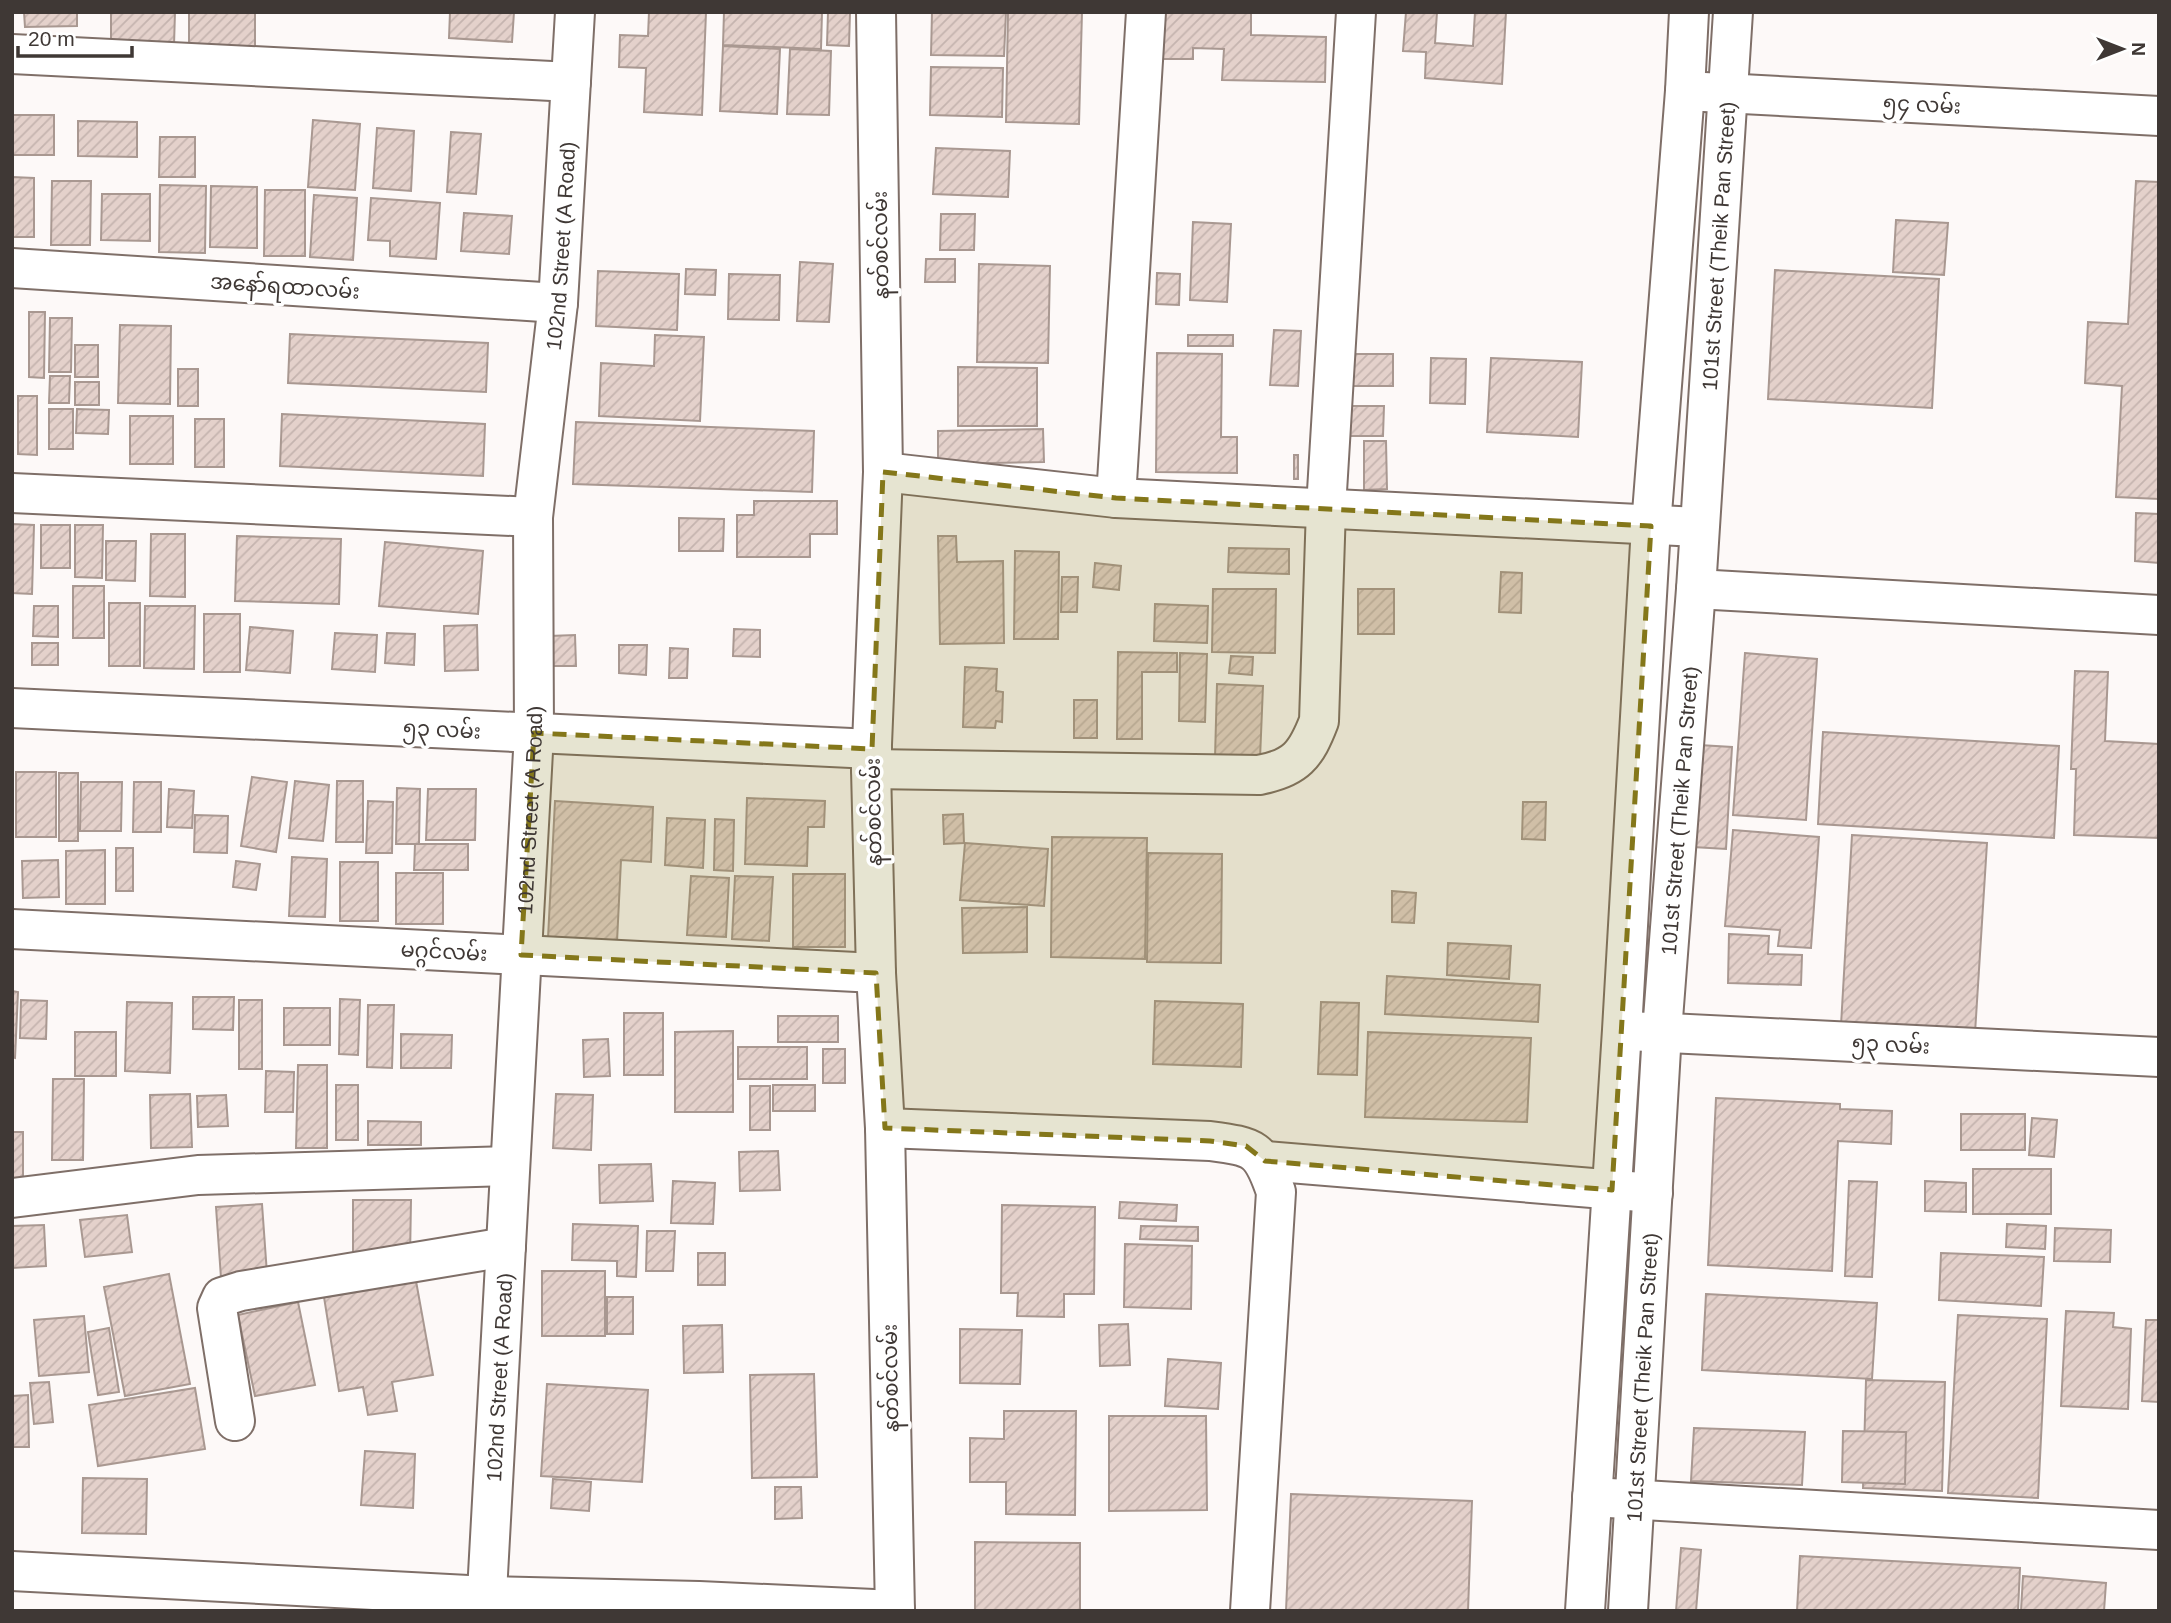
<svg xmlns="http://www.w3.org/2000/svg" width="2171" height="1623" viewBox="0 0 2171 1623" font-family="Helvetica,'Noto Sans Myanmar',sans-serif">
<defs>
<pattern id="building-hatch" width="6" height="6" patternUnits="userSpaceOnUse" patternTransform="scale(1.75)"><rect width="6" height="6" fill="#e4d1cb"/><path d="M-1 1l2-2M0 6l6-6M5 7l2-2" fill="none" stroke="#c5b4af"/></pattern>
</defs>
<rect width="100%" height="100%" fill="#fdf9f8"/>
<g fill="url(#building-hatch)" stroke="#a99891" stroke-width="2">
<path d="M24,12H77V26L25,27Z"/>
<path d="M111,12H175L174,45L111,43Z"/>
<rect x="189" y="12" width="66" height="36"/>
<path d="M450,12H514L512,42L449,38Z"/>
<path d="M649,12H706L702,115L644,112L646,68L619,67L620,35L648,36Z"/>
<path d="M724,12H822L821,49L723,45Z"/>
<path d="M828,12L850,13L849,46L827,45Z"/>
<path d="M932,12H1006L1004,56L931,55Z"/>
<path d="M1008,12H1082L1079,124L1006,122Z"/>
<path d="M1164,12H1251V35L1326,37L1325,82L1222,80L1224,49L1193,48V59H1163Z"/>
<path d="M1406,12H1437L1435,43L1473,46L1475,12H1506L1502,84L1425,78L1426,52L1403,51Z"/>
<path d="M723,46L780,49L777,114L720,111Z"/>
<path d="M790,49L831,51L829,115L787,114Z"/>
<path d="M931,67L1003,68L1002,117L930,115Z"/>
<rect x="12" y="115" width="42" height="40"/>
<path d="M313,120L360,124L355,190L308,187Z"/>
<path d="M78,121L137,122V157L78,156Z"/>
<path d="M377,128L414,131L411,191L373,188Z"/>
<path d="M451,132L481,134L476,194L447,192Z"/>
<path d="M160,137H195V177H159Z"/>
<path d="M936,148L1010,151L1008,197L933,194Z"/>
<path d="M12,177L34,178V237H12Z"/>
<path d="M52,181H91L90,245H51Z"/>
<path d="M2136,181L2159,182V499L2116,497L2122,386L2085,383L2088,322L2128,324Z"/>
<path d="M160,185L206,186L205,253L159,252Z"/>
<path d="M211,186L257,187V248L210,247Z"/>
<path d="M265,190H305V256H264Z"/>
<path d="M102,194H150V241L101,240Z"/>
<path d="M314,195L357,198L353,260L310,257Z"/>
<path d="M371,198L440,203L436,259L390,256V241L368,240Z"/>
<path d="M464,213L512,216L509,254L461,251Z"/>
<path d="M941,214H975L974,250H940Z"/>
<path d="M1896,220L1948,223L1944,275L1893,272Z"/>
<path d="M1193,222L1231,224L1227,302L1190,300Z"/>
<path d="M926,259H955V282H925Z"/>
<path d="M800,262L833,264L829,322L797,321Z"/>
<path d="M979,264L1050,266L1048,363L977,362Z"/>
<path d="M686,269L716,270L715,295L685,294Z"/>
<path d="M1775,270L1939,279L1932,408L1768,399Z"/>
<path d="M598,271L679,274L677,330L596,326Z"/>
<path d="M1157,273L1180,274L1179,305L1156,304Z"/>
<path d="M729,274L780,275L779,320L728,319Z"/>
<path d="M29,312H45L44,378L29,377Z"/>
<path d="M50,318H72L71,372H49Z"/>
<path d="M120,325L171,326L170,404L118,403Z"/>
<path d="M1274,330L1301,331L1298,386L1270,385Z"/>
<path d="M290,334L488,343L486,392L288,383Z"/>
<path d="M655,335L704,337L700,421L599,416L601,363L654,366Z"/>
<rect x="1188" y="335" width="45" height="11"/>
<rect x="75" y="345" width="23" height="32"/>
<path d="M1157,353L1222,354L1221,437H1237V473L1156,472Z"/>
<rect x="1351" y="354" width="42" height="32"/>
<path d="M1431,358L1466,359L1465,404L1430,403Z"/>
<path d="M1491,358L1582,362L1578,437L1487,432Z"/>
<path d="M958,367L1037,368V426H958Z"/>
<rect x="178" y="369" width="20" height="37"/>
<path d="M50,376H70L69,403H49Z"/>
<rect x="75" y="382" width="24" height="23"/>
<rect x="12" y="387" width="1" height="69"/>
<path d="M18,396H37V455L18,454Z"/>
<path d="M1346,406H1384L1383,436H1345Z"/>
<rect x="49" y="409" width="24" height="40"/>
<path d="M77,409L109,410L108,434L76,433Z"/>
<path d="M282,414L485,424L483,476L280,466Z"/>
<rect x="130" y="416" width="43" height="48"/>
<rect x="195" y="419" width="29" height="48"/>
<path d="M576,422L814,431L812,492L573,484Z"/>
<path d="M1043,429L1044,462L938,464V431Z"/>
<path d="M1364,441H1386L1387,489L1364,490Z"/>
<rect x="1294" y="455" width="4" height="24"/>
<path d="M754,501H837V534H810V557H737V515H754Z"/>
<path d="M2136,513L2159,514V563L2135,561Z"/>
<path d="M679,518L724,519L723,551H679Z"/>
<path d="M12,524L34,525L32,594L12,593Z"/>
<rect x="41" y="525" width="29" height="43"/>
<path d="M75,525H103L102,578L75,577Z"/>
<path d="M151,534H185V597L150,596Z"/>
<path d="M237,536L341,539L339,604L235,601Z"/>
<path d="M938,536H956L957,562L1003,561L1004,643L940,644Z"/>
<path d="M106,541H136L135,581L106,580Z"/>
<path d="M385,542L483,551L478,614L379,606Z"/>
<path d="M1229,548L1289,549V574L1228,572Z"/>
<path d="M1015,551L1059,552L1058,639H1014Z"/>
<path d="M1095,563L1121,566L1119,590L1093,587Z"/>
<path d="M1501,572L1522,573L1521,613L1499,612Z"/>
<path d="M1062,577H1078L1077,612H1061Z"/>
<rect x="73" y="586" width="31" height="52"/>
<path d="M1213,589H1276L1275,653L1212,652Z"/>
<rect x="1358" y="589" width="36" height="45"/>
<rect x="109" y="603" width="31" height="63"/>
<path d="M1155,604L1208,606L1207,643L1154,641Z"/>
<path d="M34,606H58V637L33,636Z"/>
<path d="M145,606H195L194,669L144,668Z"/>
<rect x="204" y="614" width="36" height="58"/>
<path d="M477,625L478,670L445,671L444,626Z"/>
<path d="M250,627L293,631L290,673L246,670Z"/>
<path d="M734,629L760,630V657L733,656Z"/>
<path d="M335,633L377,635L375,672L332,669Z"/>
<path d="M387,633L415,634L414,665L385,663Z"/>
<path d="M575,635L576,666H550L549,636Z"/>
<rect x="32" y="643" width="26" height="22"/>
<path d="M619,645H647L646,675L619,673Z"/>
<path d="M670,648L688,649L687,678H669Z"/>
<path d="M1118,652L1177,653V672H1142V739H1117Z"/>
<path d="M1180,653L1207,654L1205,722L1179,721Z"/>
<path d="M1745,653L1817,659L1806,820L1733,815Z"/>
<path d="M1231,656L1253,657L1252,675L1229,673Z"/>
<path d="M965,667L997,669L996,691L1003,692L1002,722L996,721L995,728L963,727Z"/>
<path d="M2075,671L2108,672L2105,741L2159,744V838L2074,835L2076,769H2071Z"/>
<path d="M1217,684L1263,686L1260,759L1215,758Z"/>
<rect x="1074" y="700" width="23" height="38"/>
<path d="M1823,732L2059,746L2054,838L1818,824Z"/>
<path d="M1699,745L1732,747L1726,849L1693,847Z"/>
<rect x="16" y="772" width="40" height="65"/>
<rect x="59" y="773" width="19" height="68"/>
<path d="M252,777L287,782L276,852L241,846Z"/>
<path d="M295,781L329,785L323,841L289,838Z"/>
<path d="M337,781H363V842H336Z"/>
<path d="M81,782H122L121,831H80Z"/>
<path d="M134,782H161V832H133Z"/>
<path d="M397,788L420,789L419,844H396Z"/>
<path d="M169,789L194,791L192,828L167,827Z"/>
<path d="M428,789H476L475,840H426Z"/>
<path d="M747,798L825,801L824,827H808L807,866L745,864Z"/>
<path d="M368,801L393,802L392,853H366Z"/>
<path d="M555,801L653,807L651,862L621,860L617,942L548,938Z"/>
<path d="M1523,802H1546L1545,840L1522,839Z"/>
<path d="M963,814L964,843L944,844L943,815Z"/>
<path d="M195,815L228,816L227,853L194,852Z"/>
<path d="M667,818L705,820L703,868L665,865Z"/>
<path d="M715,819L734,820L733,871L714,870Z"/>
<path d="M1733,830L1819,837L1811,948L1778,946L1780,930L1725,926Z"/>
<path d="M1852,835L1987,843L1975,1033L1841,1025Z"/>
<path d="M1052,837L1147,838L1145,959L1051,957Z"/>
<path d="M965,843L1048,849L1044,906L960,900Z"/>
<path d="M415,844H468V870H414Z"/>
<rect x="116" y="848" width="17" height="43"/>
<path d="M105,850V904H66V851Z"/>
<path d="M1148,853L1222,854L1221,963L1147,962Z"/>
<path d="M292,857L327,859L325,917L289,916Z"/>
<path d="M58,860L59,897L23,898L22,861Z"/>
<path d="M236,861L260,864L256,890L233,887Z"/>
<rect x="340" y="862" width="38" height="59"/>
<rect x="396" y="873" width="47" height="51"/>
<rect x="793" y="874" width="52" height="73"/>
<path d="M691,876L729,878L726,937L687,935Z"/>
<path d="M735,876L773,877L769,941L732,939Z"/>
<path d="M1392,891L1416,893L1414,923L1392,922Z"/>
<path d="M1027,907V952L963,953L962,908Z"/>
<path d="M1729,934L1769,936L1768,954L1802,955L1801,985L1728,983Z"/>
<path d="M1448,943L1511,946L1509,979L1447,975Z"/>
<path d="M1387,976L1540,985L1538,1022L1385,1014Z"/>
<path d="M12,991L18,992L15,1058L12,1057Z"/>
<path d="M193,997H234L233,1030L193,1029Z"/>
<path d="M340,999L360,1000L358,1055L339,1054Z"/>
<path d="M21,1000L47,1001L46,1039L20,1038Z"/>
<rect x="239" y="1000" width="23" height="69"/>
<path d="M1155,1001L1243,1004L1241,1067L1153,1064Z"/>
<path d="M127,1002L172,1003L170,1073L125,1071Z"/>
<path d="M1321,1002L1359,1003L1357,1075L1318,1074Z"/>
<path d="M368,1005H394L392,1068L367,1067Z"/>
<rect x="284" y="1008" width="46" height="37"/>
<rect x="624" y="1013" width="39" height="62"/>
<rect x="778" y="1016" width="60" height="26"/>
<path d="M733,1031V1112H675V1032Z"/>
<rect x="75" y="1032" width="41" height="44"/>
<path d="M1368,1032L1531,1038L1527,1122L1365,1117Z"/>
<path d="M401,1034L452,1035L451,1068H401Z"/>
<path d="M608,1039L610,1076L584,1077L583,1040Z"/>
<rect x="738" y="1047" width="69" height="32"/>
<rect x="823" y="1049" width="22" height="34"/>
<path d="M298,1065H327V1148H296Z"/>
<path d="M266,1071L294,1072L293,1112H265Z"/>
<path d="M53,1079H84L83,1160H52Z"/>
<rect x="336" y="1085" width="22" height="55"/>
<rect x="773" y="1085" width="42" height="26"/>
<rect x="750" y="1086" width="20" height="44"/>
<path d="M190,1094L192,1147L151,1148L150,1095Z"/>
<path d="M556,1094L593,1095L591,1150L553,1148Z"/>
<path d="M226,1095L228,1126L198,1127L197,1096Z"/>
<path d="M1716,1098L1840,1104V1109L1892,1111L1891,1144L1838,1141L1832,1271L1708,1265Z"/>
<rect x="1961" y="1114" width="64" height="36"/>
<path d="M2032,1118L2057,1120L2054,1157L2029,1155Z"/>
<path d="M368,1121L421,1122V1145H368Z"/>
<rect x="12" y="1132" width="11" height="46"/>
<path d="M778,1151L780,1190L740,1191L739,1152Z"/>
<path d="M651,1164L653,1201L600,1203L599,1165Z"/>
<rect x="1973" y="1169" width="78" height="45"/>
<path d="M673,1181L715,1183L713,1224L671,1223Z"/>
<path d="M1849,1181L1877,1182L1872,1277L1845,1276Z"/>
<path d="M1925,1181L1966,1183V1212L1925,1211Z"/>
<path d="M353,1200H411L410,1259H353Z"/>
<path d="M1120,1202L1177,1205L1176,1221L1119,1218Z"/>
<path d="M262,1204L267,1274L221,1278L216,1207Z"/>
<path d="M1002,1205L1095,1207L1094,1294H1064V1317L1017,1316L1018,1293H1001Z"/>
<path d="M127,1215L132,1252L85,1257L80,1220Z"/>
<path d="M573,1224L638,1226L636,1277L617,1276V1261L572,1260Z"/>
<path d="M2007,1224L2046,1226L2045,1249L2006,1247Z"/>
<path d="M44,1225L46,1266L12,1268V1226Z"/>
<path d="M1141,1226L1198,1227V1241L1140,1239Z"/>
<path d="M2055,1228L2111,1230L2110,1262L2054,1261Z"/>
<path d="M647,1231H675L673,1271H646Z"/>
<path d="M1125,1244L1192,1246L1191,1309L1124,1307Z"/>
<rect x="698" y="1253" width="27" height="32"/>
<path d="M1941,1253L2044,1257L2041,1306L1939,1300Z"/>
<rect x="542" y="1271" width="63" height="65"/>
<path d="M169,1274L190,1384L125,1396L104,1287Z"/>
<path d="M416,1281L433,1375L392,1382L397,1411L368,1415L363,1387L339,1391L324,1297Z"/>
<path d="M1706,1294L1877,1303L1872,1379L1702,1370Z"/>
<rect x="607" y="1297" width="26" height="37"/>
<path d="M298,1302L315,1385L255,1396L238,1315Z"/>
<path d="M2066,1311L2114,1313L2113,1327L2131,1329L2128,1409L2061,1406Z"/>
<path d="M1958,1315L2047,1319L2038,1498L1948,1493Z"/>
<path d="M84,1316L89,1372L39,1376L34,1320Z"/>
<path d="M2146,1320H2159V1402L2142,1401Z"/>
<path d="M1128,1324L1130,1365L1100,1366L1099,1325Z"/>
<path d="M722,1325L723,1372L684,1373L683,1326Z"/>
<path d="M109,1328L119,1392L98,1395L88,1332Z"/>
<path d="M960,1329L1022,1330L1020,1384L960,1383Z"/>
<path d="M1168,1359L1221,1363L1218,1409L1165,1406Z"/>
<path d="M814,1374L817,1477L752,1478L750,1375Z"/>
<path d="M1866,1380L1945,1382L1942,1491L1863,1488Z"/>
<path d="M49,1382L53,1422L34,1424L30,1383Z"/>
<path d="M547,1384L648,1390L642,1482L541,1476Z"/>
<path d="M195,1388L205,1449L98,1466L89,1405Z"/>
<path d="M28,1395L29,1447H12V1396Z"/>
<path d="M1004,1411H1076L1075,1515L1006,1514V1482H970V1438L1004,1439Z"/>
<path d="M1109,1416H1206L1207,1510L1109,1511Z"/>
<path d="M1694,1428L1805,1432L1802,1485L1691,1481Z"/>
<path d="M1843,1431L1906,1432L1905,1484L1842,1482Z"/>
<path d="M365,1451L415,1454L413,1508L361,1505Z"/>
<path d="M83,1478L147,1479L146,1534L82,1533Z"/>
<path d="M553,1479L591,1482L589,1511L551,1508Z"/>
<path d="M775,1487H801L802,1518L775,1519Z"/>
<path d="M1291,1494L1472,1501L1468,1611H1286Z"/>
<path d="M975,1542L1080,1543V1611H975Z"/>
<path d="M1681,1548L1701,1550L1696,1611H1676Z"/>
<path d="M1800,1556L2020,1568L2018,1611H1797Z"/>
<path d="M2023,1576L2106,1583L2104,1611H2021Z"/>
</g>
<g fill="none" stroke-linecap="round" stroke-linejoin="round">
<g stroke="#7f6f68" stroke-width="42">
<g id="minor">
<path d="M876,12L883,472L871,769L876,973L885,1128L895,1611"/>
<path d="M12,54L571,82"/>
<path d="M1685,91L2159,116"/>
<path d="M12,268L558,303"/>
<path d="M883,472L1116,498L1698,527"/>
<path d="M12,493L533,517"/>
<path d="M1116,498L1146,12"/>
<path d="M1696,589L2159,615"/>
<path d="M12,708L872,749"/>
<path d="M871,769L1259,775C1296,768 1306,755 1319,721L1326,508L1356,12"/>
<path d="M12,929L876,973"/>
<path d="M1628,1031L2159,1057"/>
<path d="M885,1128L1210,1141C1255,1147 1261,1148 1276,1192L1250,1611"/>
<path d="M1265,1161L1653,1193"/>
<path d="M12,1198L198,1175L510,1166"/>
<path d="M235,1421L217,1308L222,1297L241,1291L506,1247"/>
<path d="M1592,1497L2159,1530"/>
<path d="M12,1571L487,1596L699,1601L895,1610"/>
<path id="s1" d="M486,1611L534,733L533,517L558,303L575,12"/>
</g>
</g>
<g stroke="#7f6f68" stroke-width="42">
<g id="primary">
<path d="M1585,1611L1622,1030L1651,526L1685,91L1689,12"/>
<path id="s2" d="M1628,1611L1662,1032L1696,589L1733,12"/>
</g>
</g>
<use href="#minor" stroke="#fff" stroke-width="38"/>
<use href="#primary" stroke="#fff" stroke-width="38"/>
</g>
<path fill="#84771a" fill-opacity="0.2" stroke="#84771a" stroke-width="5" stroke-dasharray="14 9" stroke-linejoin="round" d="M883,472L1116,498L1651,526L1612,1190L1265,1161L1246,1146L1210,1141L885,1128L876,973L521,955L534,733L872,749Z"/>
<g text-anchor="middle" dominant-baseline="central" stroke-width="7" stroke-linejoin="round" paint-order="stroke">
<g font-size="21" fill="#3f3835" stroke="#fff">
<text transform="translate(1922 104) rotate(3)">၅၄ လမ်း</text>
<text transform="translate(880 245) rotate(-91)">နတ်စင်လမ်း</text>
<text stroke="none"><textPath href="#s1" startOffset="1368">102nd Street (A Road)</textPath></text>
<text stroke="none"><textPath href="#s2" startOffset="1368">101st Street (Theik Pan Street)</textPath></text>
<text transform="translate(285 286) rotate(4)">အနော်ရထာလမ်း</text>
<text transform="translate(442 729) rotate(3)">၅၃ လမ်း</text>
<text stroke="none"><textPath href="#s1" startOffset="802">102nd Street (A Road)</textPath></text>
<text stroke="none"><textPath href="#s2" startOffset="802">101st Street (Theik Pan Street)</textPath></text>
<text transform="translate(873 812) rotate(-91)">နတ်စင်လမ်း</text>
<text transform="translate(444 951) rotate(3)">မဂ္ဂင်လမ်း</text>
<text transform="translate(1891 1044) rotate(3)">၅၃ လမ်း</text>
<text stroke="none"><textPath href="#s1" startOffset="234">102nd Street (A Road)</textPath></text>
<text stroke="none"><textPath href="#s2" startOffset="234">101st Street (Theik Pan Street)</textPath></text>
<text transform="translate(890 1378) rotate(-91)">နတ်စင်လမ်း</text>
</g>
</g>
<rect width="2171" height="1623" fill="none" stroke="#3f3835" stroke-width="28"/>
<g transform="translate(2122 49) rotate(90)" stroke="#ffffff" stroke-width="5" paint-order="stroke">
<path d="M0-5L12 26L0 18L-12 26Z" fill="#3f3835"/>
<text y="-10" font-size="19" font-weight="bold" text-anchor="middle" fill="#3f3835">N</text>
</g>
<path d="M18 46v10h114v-10" fill="none" stroke="#3f3835" stroke-width="3.5"/>
<text x="28" y="46" font-size="21" fill="#3f3835" stroke="#ffffff" stroke-width="5" paint-order="stroke">20 m</text>
</svg>
